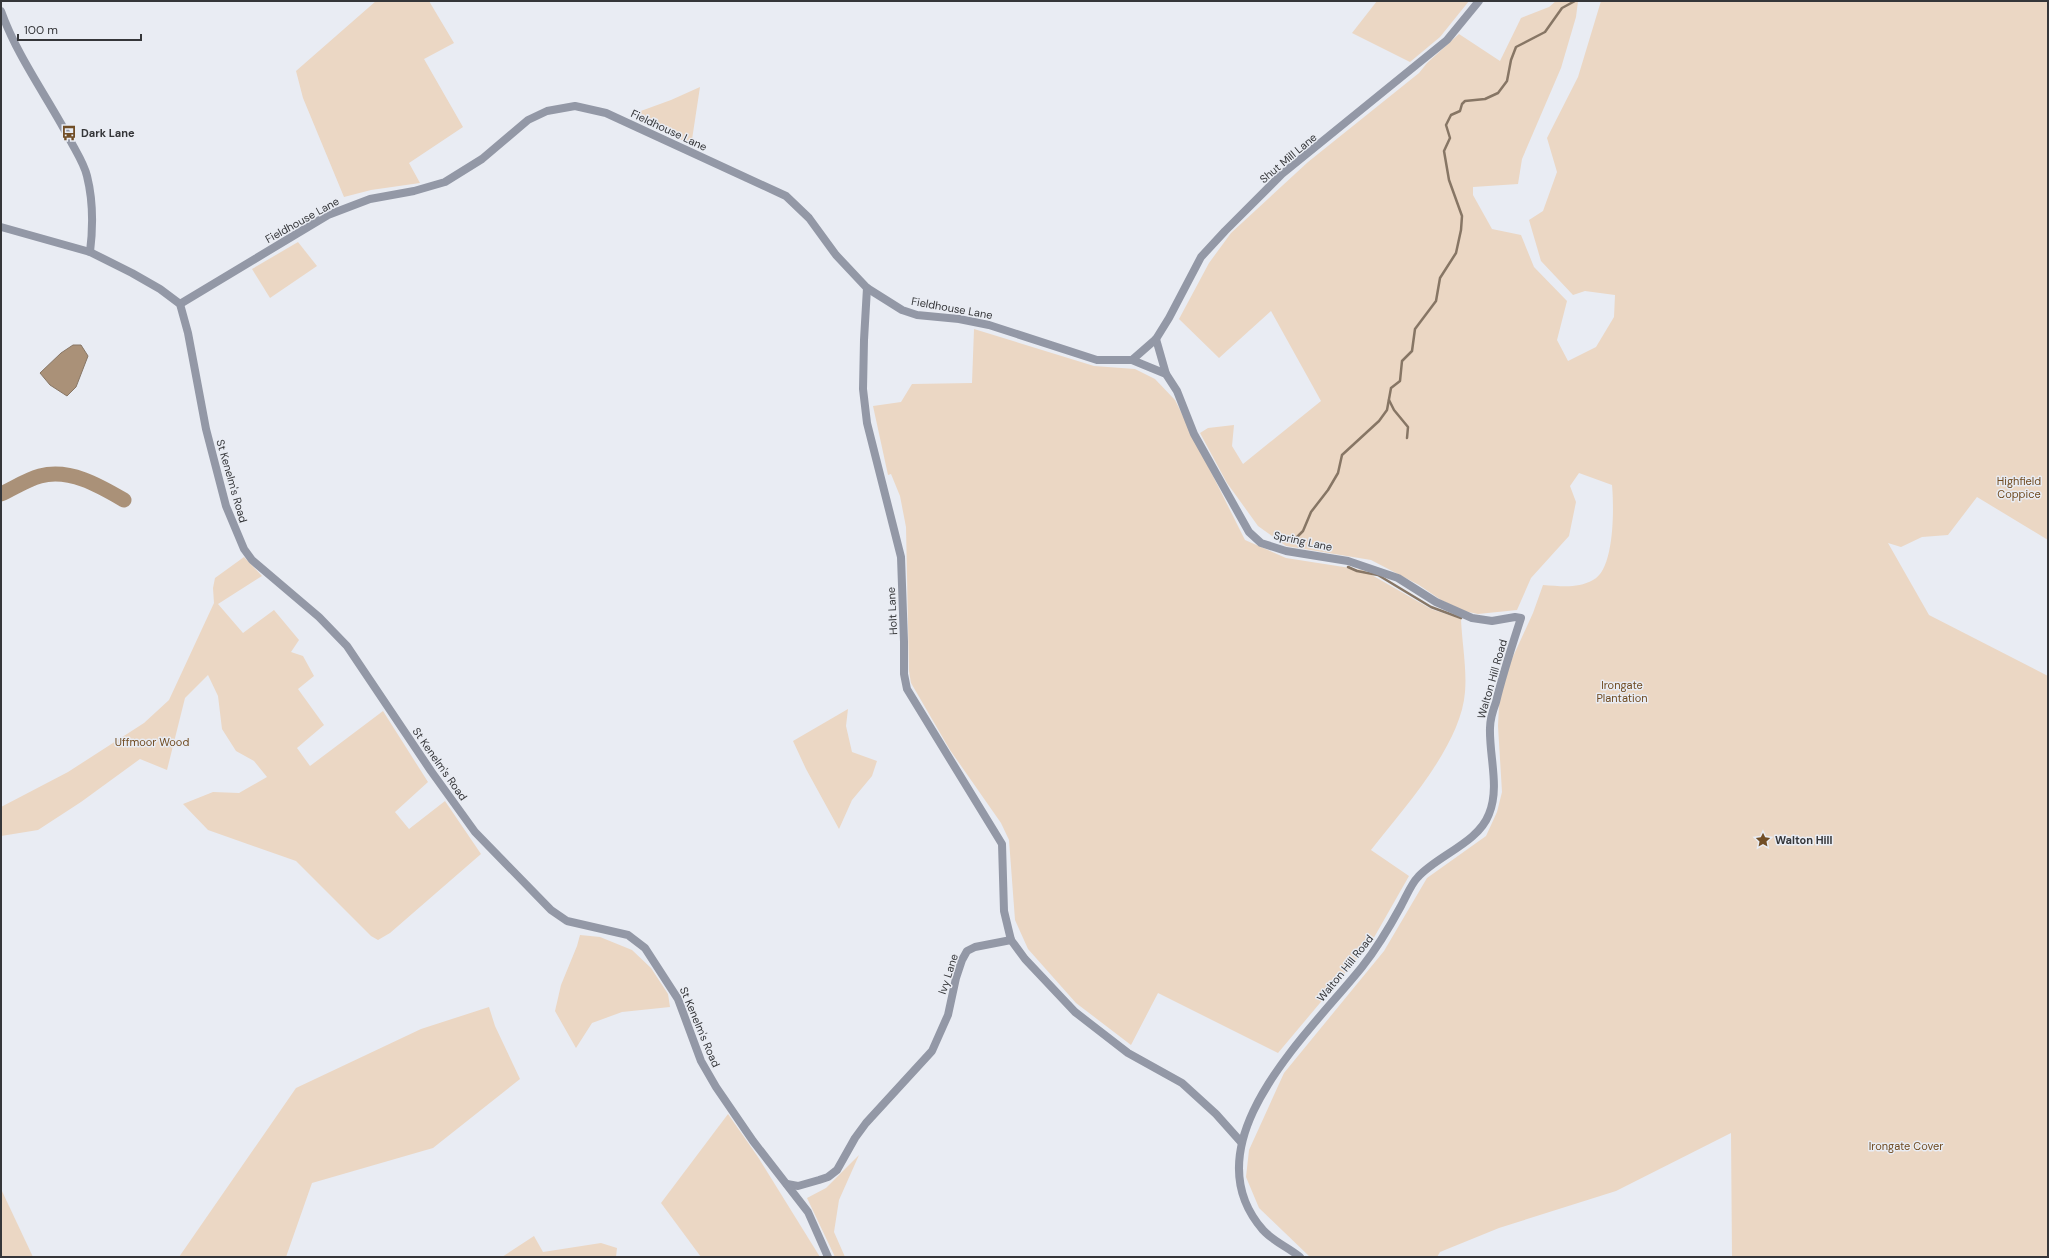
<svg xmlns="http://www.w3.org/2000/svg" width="2049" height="1258" viewBox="0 0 2049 1258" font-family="'DM Sans',sans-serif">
<rect width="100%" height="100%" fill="#e9ecf3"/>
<g fill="#ebd7c4">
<path d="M376,1H429L454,43L424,59L463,127L409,163L420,183L371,190L344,197L303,98L296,71Z"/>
<path d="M1377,1H1469L1440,37L1410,62L1352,33Z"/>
<path d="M1556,1H1578L1576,17L1561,68L1522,159L1518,184L1473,187V195L1492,229L1521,235L1534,267L1567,301L1557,340L1568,361L1596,347L1614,317L1615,295L1585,291L1573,295L1541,261L1529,220L1543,211L1557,172L1547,138L1578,77L1601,1H2048V540L1977,497L1948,535L1922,537L1901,547L1888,543L1929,615L2048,676V1257H1732L1731,1133L1616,1191L1499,1228L1440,1252L1437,1257H1310L1259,1208L1246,1177L1249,1150L1284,1073L1384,951L1427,878L1486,836L1497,812L1502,792L1498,726L1500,685L1533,613L1543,585C1560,586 1577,589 1593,580C1615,570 1614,506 1612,485L1579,473L1570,486L1576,502L1569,536L1531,578L1517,610L1478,614L1464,611L1441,600L1419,585L1371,560L1286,546L1258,526L1227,483L1200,433L1208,428L1234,425L1232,446L1243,464L1321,401L1271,311L1219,358L1179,319L1209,263L1231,233L1308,162L1419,73L1427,63L1459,34L1500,61L1521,18L1549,7Z"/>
<path d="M700,87L691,146L638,112L671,100Z"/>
<path d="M298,242L317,266L270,298L252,269Z"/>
<path d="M974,329L1094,366L1135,369L1155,379L1175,400L1245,540L1286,558L1363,570L1431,609L1461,619C1462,643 1467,669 1465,692C1461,746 1403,809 1371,850L1409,876L1372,941L1278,1053L1158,993L1131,1045L1076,1003L1028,949L1015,920L1009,840L1001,823L950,750L911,683L909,671L906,527L900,496L891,474L888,475L873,406L901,402L912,384L972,383Z"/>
<path d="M244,557L262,576L218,604L243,633L274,610L299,640L291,652L303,656L314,676L298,689L324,725L297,748L310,766L383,711L428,782L395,812L409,829L445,801L481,854L390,933L378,940L371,936L296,861L208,830L183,804L213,792L239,793L267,777L254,761L236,751L222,729L218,696L208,675L185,698L167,770L140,759L81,802L38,830L1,836V807L68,772L144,723L169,700L214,603L213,588L215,578Z"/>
<path d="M848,709L846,726L852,752L877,761L872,776L852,800L839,829L806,769L793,741Z"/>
<path d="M580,935L600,937L632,950L651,968L668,994L670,1007L622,1012L592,1023L576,1048L555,1011L561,985L577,946Z"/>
<path d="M489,1007L495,1026L520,1079L433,1148L312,1183L286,1257H179L296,1088L421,1029Z"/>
<path d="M728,1114L758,1157L820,1257H701L661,1203Z"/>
<path d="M859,1155L839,1200L834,1232L845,1257H835L807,1198L826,1188Z"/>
<path d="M1,1189L33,1257H1Z"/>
<path d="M534,1236L543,1252L601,1243L617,1248L616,1257H502Z"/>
</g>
<path fill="#aa9178" stroke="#877665" d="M73,345H81L88,356L76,387L67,396L50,385L40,373L61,353Z"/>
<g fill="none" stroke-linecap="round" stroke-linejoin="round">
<g stroke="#877665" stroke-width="2.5">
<path d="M1389,400L1394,410L1408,427L1407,438"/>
<path d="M1295,542L1296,538L1303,531L1311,512L1328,490L1338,473L1342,455L1379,421L1387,410L1391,388L1400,381L1402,361L1412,351L1415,329L1436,301L1440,278L1456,253L1461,230L1462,216L1449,180L1444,151L1450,138L1446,125L1451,115L1460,111L1462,104L1465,101L1485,99L1498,93L1507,81L1511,60L1516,47L1545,32L1562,8L1575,1"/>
<path d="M1348,567L1357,571L1378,575L1431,607L1461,618"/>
</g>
<path stroke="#aa9178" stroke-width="15" d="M1,494C14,488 26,480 40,476C70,468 100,486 124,500"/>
<g stroke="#9398a6" stroke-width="8">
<path d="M867,288L864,340L863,389L867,423L901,557L904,642V674L907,689L1002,844L1004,911L1011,940L1025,959L1075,1012L1128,1053L1182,1083L1216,1114L1241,1142"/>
<path d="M180,304L328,215L370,199L414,191L445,182L482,159L528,120L547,111L575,106L606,113L786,196L809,218L836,255L867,288L902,310L917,315L959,319L989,325L1097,360H1132L1156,339L1169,318L1201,257L1225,231L1282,174L1447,40L1479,1"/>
<path d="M1156,339L1166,374"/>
<path d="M1132,360L1166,374L1177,391L1194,434L1249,532L1261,543L1286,551L1348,561L1398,578L1436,602L1472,618L1492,621L1515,617L1521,618C1512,646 1503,673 1496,702C1493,710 1490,719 1490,728C1489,756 1500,787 1489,814C1478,843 1438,855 1418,877C1411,884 1406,897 1401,906C1389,928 1377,948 1362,967C1310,1032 1187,1143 1263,1230C1274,1242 1288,1247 1300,1257"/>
<path d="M787,1184L798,1186L819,1180L828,1177L837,1170L855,1138L866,1123L932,1051L948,1015L956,978L962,960L967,951L975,947L1011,940"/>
</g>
<g stroke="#9398a6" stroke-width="8">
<path d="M1,11C17,56 46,95 69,138C75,150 84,163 87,176C93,200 93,228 90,252"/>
<path d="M1,227L90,252L132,273L160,289L180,304L188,333L206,429L226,506L244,549L252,560L319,617L347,646L431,771L475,832L551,910L567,921L628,935L645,948L678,999L701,1061L716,1087L753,1141L808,1212L828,1257"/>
</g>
</g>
<defs>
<g id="bus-bare" transform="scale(1.2)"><path d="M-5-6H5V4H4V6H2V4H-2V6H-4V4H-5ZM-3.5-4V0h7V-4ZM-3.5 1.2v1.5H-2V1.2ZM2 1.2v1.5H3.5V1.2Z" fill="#714e27" stroke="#e9ecf3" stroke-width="2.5" paint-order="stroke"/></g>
<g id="sight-bare" transform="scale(1.2)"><path d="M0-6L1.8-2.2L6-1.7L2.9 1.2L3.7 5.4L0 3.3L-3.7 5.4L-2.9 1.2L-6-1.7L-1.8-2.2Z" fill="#714e27" stroke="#e9ecf3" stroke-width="2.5" paint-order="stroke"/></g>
</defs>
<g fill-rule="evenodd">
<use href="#bus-bare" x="69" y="133"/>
<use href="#sight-bare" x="1763" y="840"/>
</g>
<g text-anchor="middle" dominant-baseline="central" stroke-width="3" stroke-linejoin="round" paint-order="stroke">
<g font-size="11" fill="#353639" stroke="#e9ecf3">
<text transform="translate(669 130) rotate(25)">Fieldhouse Lane</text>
<text transform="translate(1288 158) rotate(-40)">Shut Mill Lane</text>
<text transform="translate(302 220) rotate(-29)">Fieldhouse Lane</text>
<text transform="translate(952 308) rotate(10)">Fieldhouse Lane</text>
<text transform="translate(232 481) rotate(74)">St Kenelm's Road</text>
<text transform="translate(1303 541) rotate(12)">Spring Lane</text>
<text transform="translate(892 611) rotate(-93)">Holt Lane</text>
<text transform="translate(1492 679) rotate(-74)">Walton Hill Road</text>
<text transform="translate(440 764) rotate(55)">St Kenelm's Road</text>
<text transform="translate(1345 968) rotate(-51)">Walton Hill Road</text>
<text transform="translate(948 974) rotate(-72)">Ivy Lane</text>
<text transform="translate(700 1027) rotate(67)">St Kenelm's Road</text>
</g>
<g font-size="11" font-weight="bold" fill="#353639" stroke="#e9ecf3" text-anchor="start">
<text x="81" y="133">Dark Lane</text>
<text x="1775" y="840">Walton Hill</text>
</g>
<g font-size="11" fill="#6f4a20" stroke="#e9ecf3">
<text x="2019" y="481">Highfield<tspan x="2019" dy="13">Coppice</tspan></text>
<text x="1622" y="685">Irongate<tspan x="1622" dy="13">Plantation</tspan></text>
<text x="152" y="742">Uffmoor Wood</text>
<text x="1906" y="1146">Irongate Cover</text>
</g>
</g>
<rect width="2049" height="1258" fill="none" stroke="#353639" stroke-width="4"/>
<path d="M18 34v6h123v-6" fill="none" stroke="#353639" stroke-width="2"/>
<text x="24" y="34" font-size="12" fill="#353639" stroke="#e9ecf3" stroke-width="3" paint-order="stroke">100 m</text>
</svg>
